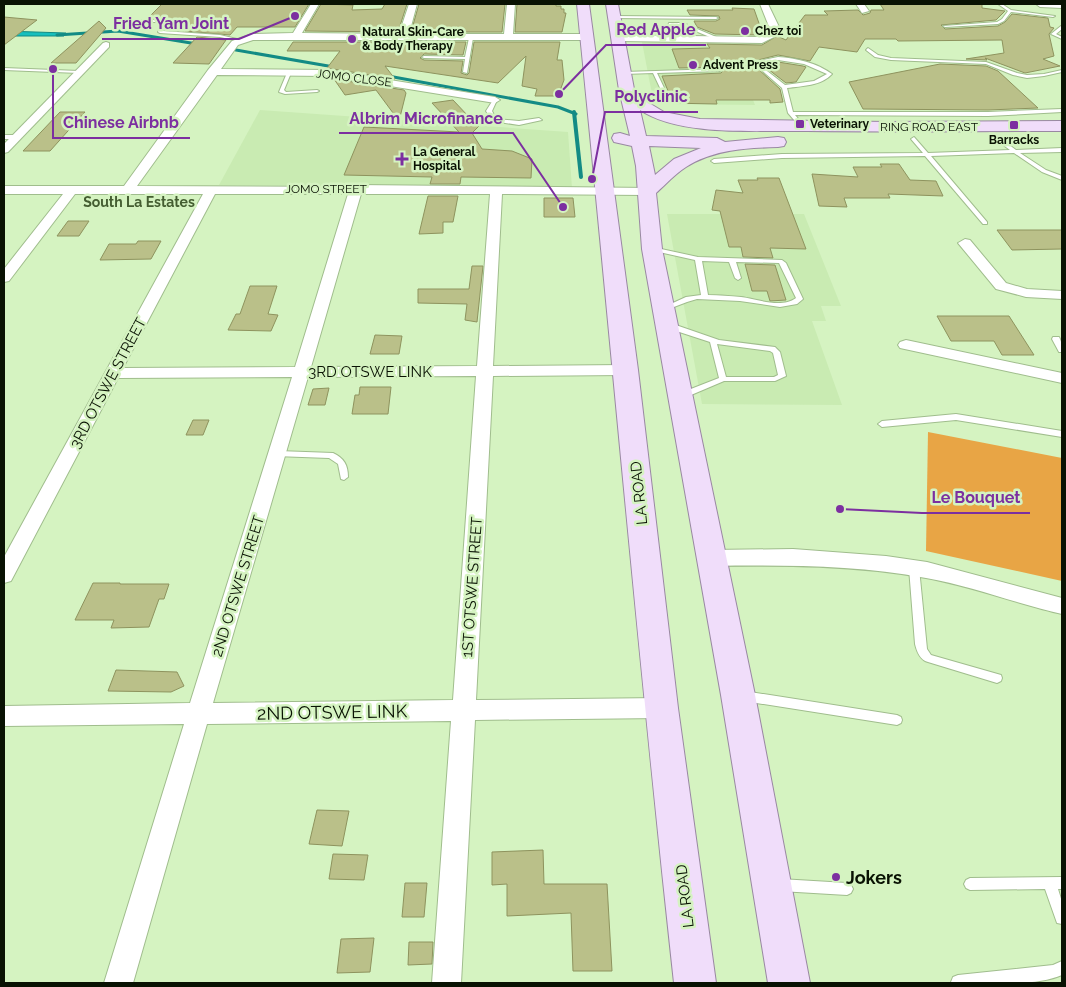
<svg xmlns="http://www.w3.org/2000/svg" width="1066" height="987" viewBox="0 0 1066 987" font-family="Raleway,sans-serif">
<rect width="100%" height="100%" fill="#d5f3c1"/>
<g fill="#c9ebb2">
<path d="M642,42H730L755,105L669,104L660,102L654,97L651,89Z"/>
<path d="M260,110L568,132L572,188L219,185Z"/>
<path d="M667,214H804L841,306H821L826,321H812L842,405L702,404Z"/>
</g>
<path fill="#e8a545" d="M928,432L1062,458V581L926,551Z"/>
<path fill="#17bfbd" stroke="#138b85" d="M4,31L66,33L64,36H4Z"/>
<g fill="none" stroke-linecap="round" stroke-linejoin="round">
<g stroke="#138b85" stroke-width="3">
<path d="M57,35L118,31L197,44"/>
<path d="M236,50L334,67"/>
<path d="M388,76L558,107L576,114"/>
</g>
<path stroke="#138b85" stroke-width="4" d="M574,112L581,177"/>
</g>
<g fill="#bac089" stroke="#8e935e">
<path d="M162,4H309L295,27H237L230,35L185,31L189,26L166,27L168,20L166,18H148Z"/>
<path d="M321,4L353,5L352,10L382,9L385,4H407L398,32L305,31Z"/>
<path d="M419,4H505L502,32H411Z"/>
<path d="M517,4H556V6H561V9H564V13H566L562,32H515Z"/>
<path d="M880,4H982V8L1005,11L996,20L941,25L945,29L998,26L1005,22L1012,14L1048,18L1050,27L1054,28L1049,34L1054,56L1043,59L1060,66L1025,73L985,58L987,60L966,59L1004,53L1002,40L898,41L896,39H865L857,52L819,47L810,61L778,55L758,60L757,68L780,89L783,102L770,103V100H716L717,104L667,103L668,91L662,76L721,73L723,71L719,67L679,68L672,49L710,48L707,44L762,45L777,36L786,40L805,15H828L824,11L858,10L863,15L870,13L871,10H884Z"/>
<path d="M732,8L754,9L761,29L765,31L759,35L715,34L697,27L694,21H716L720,19L719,16L690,15L687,10H733Z"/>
<path d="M4,17L37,20L4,45Z"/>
<path d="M99,21L106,28L76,63H51Z"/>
<path d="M197,37L226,40L209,64L173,63Z"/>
<path d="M293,42H466L463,55L424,54L420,58L424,60L463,61L461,73L467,75L469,73L474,42H560L557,60H562L564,80L558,96H535L537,89L522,86L526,56L498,83L385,66L395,79L327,68L340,51H287Z"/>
<path d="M778,62L803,66L806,67L796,82L786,83L764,66Z"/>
<path d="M940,64L986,66L998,71L1038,108L988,110L863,109L849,82Z"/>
<path d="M334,79L404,90L406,93L399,121L376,90L345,95Z"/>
<path d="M453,100L469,117L486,119L472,133L482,149L512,151L532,159L531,178L461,177L460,184H430L432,177L344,175L364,127L459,132L432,103Z"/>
<path d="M60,112H85L50,151H23Z"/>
<path d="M880,164H899L910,180L936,181L943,196L888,194L890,198H844L847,207L819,206L812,174L858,177L853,167H882Z"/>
<path d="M757,178H779L806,249L770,248L773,258L743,257L741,247H729L720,211L712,210L716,190L743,193L738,180H758Z"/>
<path d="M428,196H458L453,222H443V233L419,234Z"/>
<path d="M544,198H573L575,217H544Z"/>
<path d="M68,221H89L79,236H57Z"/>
<path d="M997,230H1062V249L1012,250Z"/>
<path d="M138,241H161L151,259L100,260L109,244H136Z"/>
<path d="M745,264L775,265L786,300L770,301L767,291H752Z"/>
<path d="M472,266H483L477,322L465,320L467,304L418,303V289H469Z"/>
<path d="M250,286H277L268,314L278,315L271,331L228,330L236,314H240Z"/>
<path d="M937,316H1009L1034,355H1002L994,341H951Z"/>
<path d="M375,335L402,336L399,354H370Z"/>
<path d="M360,387H391L388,414H352L355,395H359Z"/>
<path d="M329,388L325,405H308L313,389Z"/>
<path d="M193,420H209L203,435H186Z"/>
<path d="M93,583H120V584H169L164,599H159L149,627L111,628L114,620H75Z"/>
<path d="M116,670L177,672L184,686L171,692L108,691Z"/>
<path d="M317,810L349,811L342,846L309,844Z"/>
<path d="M543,850L544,884H607L612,971H573L571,913L507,916V884L492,885V852Z"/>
<path d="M333,854L368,855L364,880L329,879Z"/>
<path d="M405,883H427L424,917H402Z"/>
<path d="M374,938L370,972L337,973L341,939Z"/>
<path d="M409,942H433L432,964L408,965Z"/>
</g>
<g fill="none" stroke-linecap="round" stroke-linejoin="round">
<g stroke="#a0bd8d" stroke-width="2">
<g id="service">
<path d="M998,4H1002L1011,10L1055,16L1053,17L1011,12L1004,21L998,24L945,27L943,26L997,22L1002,19L1008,11Z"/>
<path d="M614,16L716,17L718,18L716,19L613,18Z"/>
<path d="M136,20H166L163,31L220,35L241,40L239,41L220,37L160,33L158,32L162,22H135Z"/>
<path d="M669,23H683L721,39L717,40L681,25H668Z"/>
<path d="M1061,26H1062V29L1056,34L1062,37V39L1051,34Z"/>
<path d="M471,37L473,38L467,73L463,72L465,59L424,58L422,57L424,56L465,57L469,38Z"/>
<path d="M868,48L878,55L891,58L986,62L1017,73L1027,75L1044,74L1062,70V72L1044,76L1027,78L1013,75L986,64L891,60L875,57L866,50Z"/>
<path d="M778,57C796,58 817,63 832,74C821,86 802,86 787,88L793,112H988L1062,109V112L988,116L795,115L804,126L801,128L788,113L782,88L758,67L759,61ZM778,60L804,64L827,74L814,81L785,85L762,67L763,63Z"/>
<path d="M4,68L79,71L81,72L79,73L4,70Z"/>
<path d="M719,69L721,70V71L657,73L666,92L664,93L662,92L653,73L624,74L622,73L624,72Z"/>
<path d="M289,72L291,73L284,90L286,92L317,90L319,91L317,92L285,94L279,92L287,73Z"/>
<path d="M495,99L497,100L492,111L496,119L519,121L539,118L542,120L519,125L492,121L486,111L493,100Z"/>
<path d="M4,135H16L19,137L16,139H4Z"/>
<path d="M997,136L1016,150L1062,148V152L1020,153L1046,170L1062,176V180L1042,172L1014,153L931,156L987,222V224H983L925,156L782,158L714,163L711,161L714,159L782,154L923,153L911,139L914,137L928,153L1010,150L995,139L994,138Z"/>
<path d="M652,247L698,257L782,260L786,263L803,299L797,304L780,307L740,301L697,299L687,302L666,310H662V308L686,297L701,295L695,260L650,250V248ZM702,261L729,262L735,278L738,280L741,278L736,262L779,263L796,298C781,309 757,299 741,297C730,296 719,295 708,295Z"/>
<path d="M664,323H670L719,340L775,347L780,352L786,376L775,381H724L684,398H678L677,396L678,394L719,378L710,342L664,327ZM717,344L770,351L773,353L778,375L774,377H726Z"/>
<path d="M1053,337H1059C1062,343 1062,346 1062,352H1059L1052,339Z"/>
<path d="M956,414L1062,431V437L956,420L882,427L878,424L882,421Z"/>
<path d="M278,451L333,453C344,458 348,465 348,477L344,480L341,479L338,464L329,458L275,456L274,454Z"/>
<path d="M914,564L917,565L919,568L927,649L931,655L1001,675L1002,678L1001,681L997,683L928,662C920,660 917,652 915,644L909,568L911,565Z"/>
<path d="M744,691L897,715L901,717L902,720L901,723L897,725L744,701L740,699L739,696L740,693Z"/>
<path d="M1062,877V889H1058L1062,902V924L1057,923L1045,889L970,890L966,888L964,884L966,880L970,878Z"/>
<path d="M780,879L847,883L851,885L853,889L851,893L847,895L780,891L776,889L774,885L776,881Z"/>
<path d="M1062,961V975C1035,987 982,983 952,983L951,982L953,977L958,975L1053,965Z"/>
</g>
</g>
<g stroke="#a0bd8d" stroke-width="2">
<g id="minor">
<path d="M311,4H319L302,33L399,34L409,4H417L409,34H504L507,4H515L513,34H586L591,37L586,40H253L238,45L221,69L328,70L495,97L500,100L495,103L328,76L217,75L137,186L351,187L356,185L651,188L653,191L651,194L647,195L502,194L493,366L626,365L632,367L634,370L632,373L626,375L493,376L476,700L661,698L669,701L673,708L669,715L661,718L475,720L461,983H432L451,721L207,724L133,983H104L184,724L4,726V706L190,703L292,377L118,378L11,581L4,583V557L203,194H75L9,281L4,282V269L63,194H4V186H124L208,70L232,41L252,34L293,33ZM215,194H348L295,367L123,368ZM361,194H490L477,366L311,367ZM476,376L453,700L213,703L308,377Z"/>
<path d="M760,4H768L780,29L774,37L762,43L619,41L614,38L619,35L760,37L770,29Z"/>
<path d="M856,4H864L869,11L862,13Z"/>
<path d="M1036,4H1062V8L1040,7Z"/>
<path d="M106,42L109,43V47L8,152L4,153V144L103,43Z"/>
<path d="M965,239L970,240L1006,283L1027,289L1062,291V299L1026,297L996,289L958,243Z"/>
<path d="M906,340L1062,373V383L900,348L898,345L900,342Z"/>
<path d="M793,549L886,556L927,562L1062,598V614C1017,604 972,586 926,578C855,565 783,565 712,566L705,563L702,558L705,553L712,550Z"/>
</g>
</g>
<g stroke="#9988a2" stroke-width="2">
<g id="primary">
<path d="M577,4H589L638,370L678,708L716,983H674C638,657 610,330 577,4Z"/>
<path d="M606,4H618L634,89L644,100L664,112L700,119L886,122L1062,121V131C977,131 892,132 807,131C759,130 680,137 640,110L646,136L717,138L725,142L778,137L784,138L786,142L784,146L778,147C747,148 714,149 686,167C675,174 666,184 656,193L662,249L755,695L810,983H768L721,695L642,249L636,166L632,146L614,142L612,138L614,134L620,133L630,136L619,90ZM649,146L701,148L674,159L655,175Z"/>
</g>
</g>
<use href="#service" fill="#fff" fill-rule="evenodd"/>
<use href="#minor" fill="#fff" fill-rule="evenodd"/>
<use href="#primary" fill="#f0ddfa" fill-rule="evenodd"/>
</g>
<g fill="#7c2fa0" stroke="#d5f3c1" stroke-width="2">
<circle cx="745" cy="31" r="5"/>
<circle cx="352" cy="39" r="5"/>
<circle cx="693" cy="65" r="5"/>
<rect x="795" y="119" width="10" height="10" rx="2.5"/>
<rect x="1009" y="120" width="10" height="10" rx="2.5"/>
<path d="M399.5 151.5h5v5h5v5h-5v5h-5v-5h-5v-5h5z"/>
<circle cx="836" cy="877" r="5"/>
</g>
<g text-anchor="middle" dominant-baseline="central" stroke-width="5" stroke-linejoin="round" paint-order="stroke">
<g font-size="12" font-weight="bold" fill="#091203" stroke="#d5f3c1" text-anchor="start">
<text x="755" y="31">Chez toi</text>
<text x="362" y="32">Natural Skin-Care<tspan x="362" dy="14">&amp; Body Therapy</tspan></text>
<text x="703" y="65">Advent Press</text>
<text x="810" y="124">Veterinary</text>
<text x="1014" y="140" text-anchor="middle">Barracks</text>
<text x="413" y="152">La General<tspan x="413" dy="14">Hospital</tspan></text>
</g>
<g font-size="12" fill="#091203" stroke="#d5f3c1">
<text transform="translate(354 78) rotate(7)">JOMO CLOSE</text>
<text x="929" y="127">RING ROAD EAST</text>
<text x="326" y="189">JOMO STREET</text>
</g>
<g font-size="14" font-weight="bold" fill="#445d31" stroke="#d5f3c1">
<text x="139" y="202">South La Estates</text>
</g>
<g font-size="15" fill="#091203" stroke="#d5f3c1">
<text x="370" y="372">3RD OTSWE LINK</text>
<text transform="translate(108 383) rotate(-62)">3RD OTSWE STREET</text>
<text transform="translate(639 493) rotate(-96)">LA ROAD</text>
<text transform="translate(238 586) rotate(-73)">2ND OTSWE STREET</text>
<text transform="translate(472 587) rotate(-86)">1ST OTSWE STREET</text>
<text transform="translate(685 896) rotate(-97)">LA ROAD</text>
</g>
<g font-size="18" fill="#091203" stroke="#d5f3c1">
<text transform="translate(332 712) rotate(-1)">2ND OTSWE LINK</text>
</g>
<g font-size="18" font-weight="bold" fill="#091203" stroke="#d5f3c1" text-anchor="start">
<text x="846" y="877">Jokers</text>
</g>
</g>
<path fill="none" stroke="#7c2fa0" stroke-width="2" d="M295 16L239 39H102M559 94L606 45H706M592 179L605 112H698M563 207L513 133H339M53 69L53 138H190M840 509L922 513H1030"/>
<g fill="#7c2fa0" stroke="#d5f3c1" stroke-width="2">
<circle cx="295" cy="16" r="5"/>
<circle cx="559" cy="94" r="5"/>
<circle cx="592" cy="179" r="5"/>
<circle cx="563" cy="207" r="5"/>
<circle cx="53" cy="69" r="5"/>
<circle cx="840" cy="509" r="5"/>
</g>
<g font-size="16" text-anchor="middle" font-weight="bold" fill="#7c2fa0" stroke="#d5f3c1" stroke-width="5" stroke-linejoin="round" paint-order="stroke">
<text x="171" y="29">Fried Yam Joint</text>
<text x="656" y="35">Red Apple</text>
<text x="651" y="102">Polyclinic</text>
<text x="426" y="124">Albrim Microfinance</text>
<text x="121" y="128">Chinese Airbnb</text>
<text x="976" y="503">Le Bouquet</text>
</g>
<rect width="1066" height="987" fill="none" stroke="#091203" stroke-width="10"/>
</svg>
